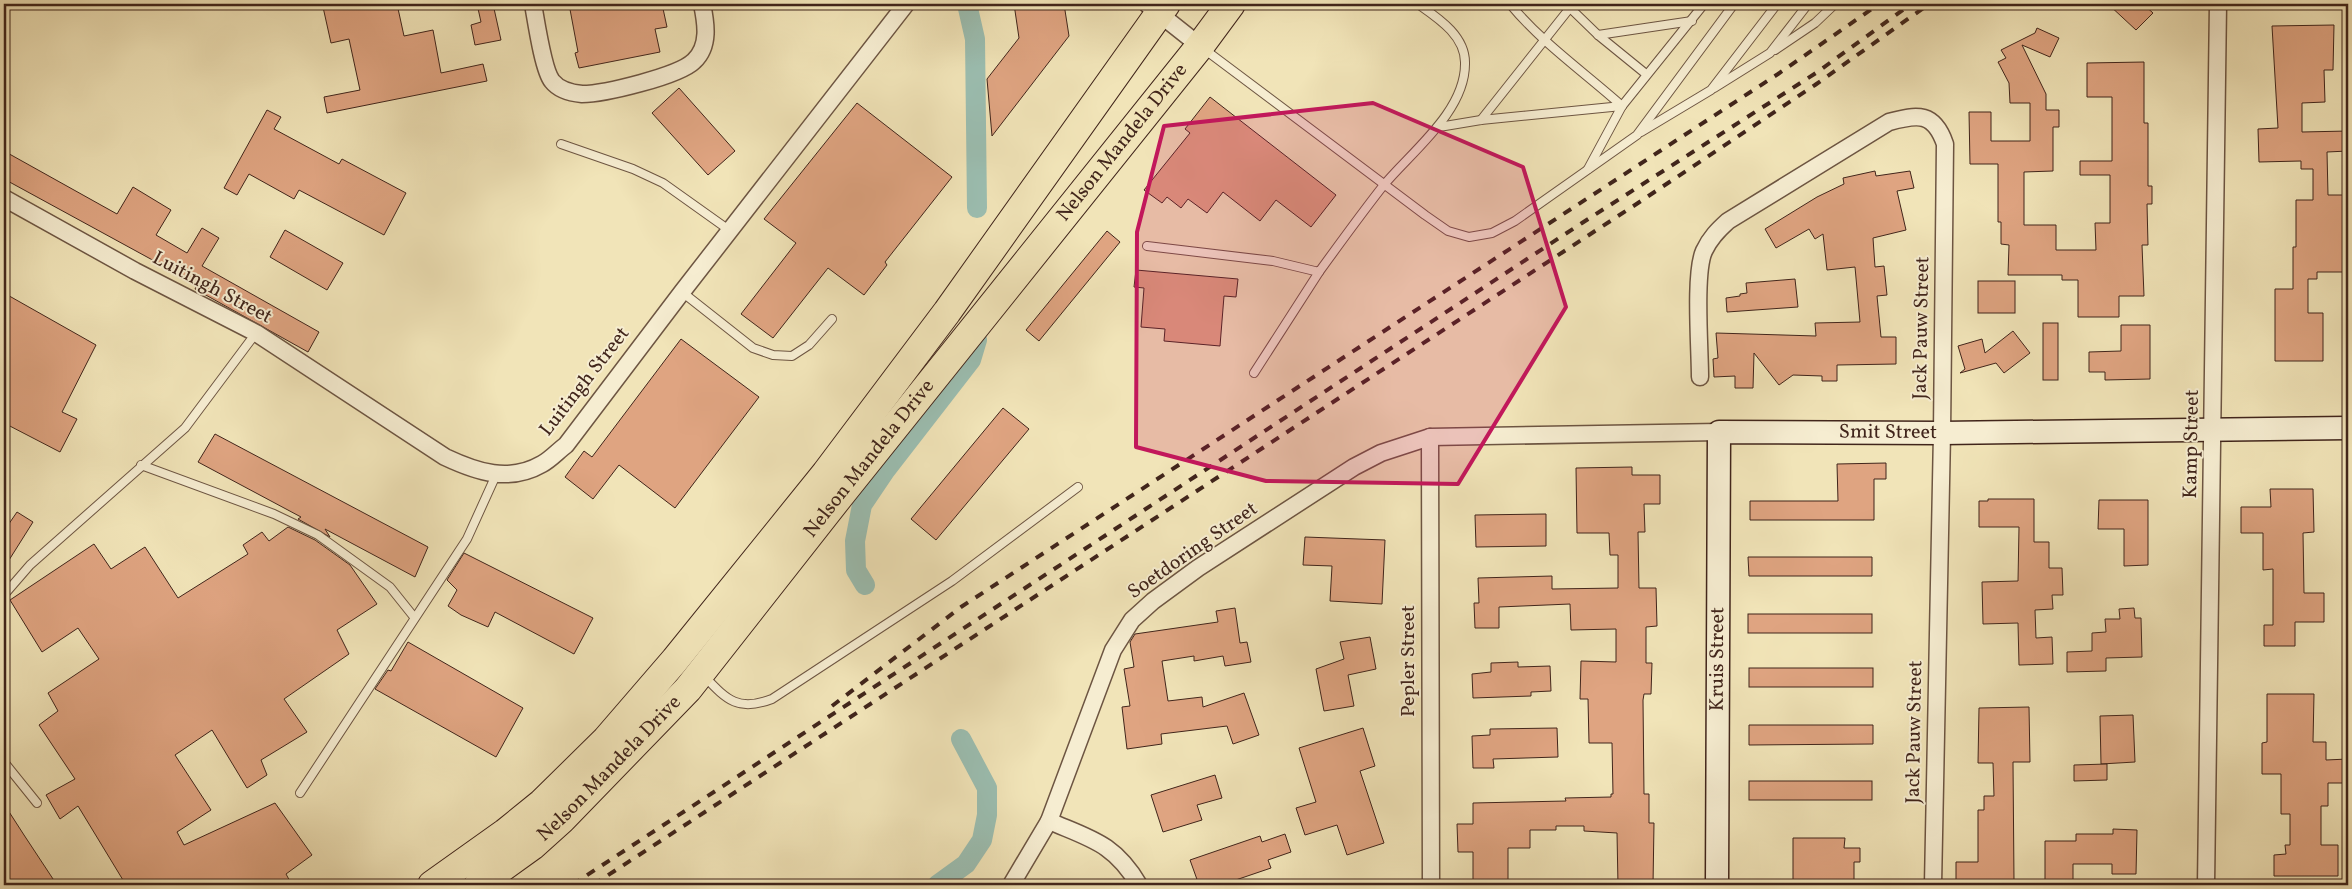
<svg xmlns="http://www.w3.org/2000/svg" width="2352" height="889" viewBox="0 0 2352 889" font-family="Vollkorn,serif">
<rect width="100%" height="100%" fill="#f1e4b8"/>
<filter id="stains"><feTurbulence type="fractalNoise" baseFrequency=".004" numOctaves="4"/><feColorMatrix values="0 0 0 0 .2 0 0 0 0 .09 0 0 0 0 .02 0 0 0 .5 -.17"/></filter>
<radialGradient id="worn" r=".72"><stop offset=".6" stop-color="#630" stop-opacity="0"/><stop offset="1" stop-color="#630" stop-opacity=".3"/></radialGradient>
<g fill="none" stroke-linecap="round" stroke-linejoin="round">
<g stroke="#9bbeb1" stroke-width="20">
<path d="M967,4L975,39L977,208"/>
<path d="M865,585L856,570L855,541L862,505L885,471L971,360L977,340"/>
<path d="M937,885L966,864L982,840L987,815V788L961,739"/>
</g>
</g>
<g fill="#dfa481" stroke="#41251b">
<path d="M341,4H397L404,36L433,30L441,73L483,64L487,81L327,113L324,97L360,90L349,39L331,43L323,7Z"/>
<path d="M477,4H493L501,40L475,45L471,25L481,22Z"/>
<path d="M569,4H662L667,27L655,29L660,52L579,68L575,53L578,52Z"/>
<path d="M1014,4H1064L1069,36L992,136L987,79L1019,38Z"/>
<path d="M2108,4H2143L2153,13L2136,30Z"/>
<path d="M2334,25L2333,70H2324L2325,102L2302,103V132L2348,131V151L2327,152L2328,195H2348V272H2317V279H2308V313H2323V361H2275V289H2293V247H2296V200H2313V169H2301V161L2259,162L2258,129L2278,128L2272,26Z"/>
<path d="M2037,28L2059,38L2050,57L2022,45L2046,94V110H2059V127H2053V171L2024,172V225H2056V250H2096L2095,223H2110V175H2080V161H2112V97H2087V63L2144,62V123H2148V186H2152V204H2147L2148,245H2142L2144,296H2119V317H2078V280H2062V275H2008L2009,245L2001,244V222H1998V164H1970L1969,112H1991V141H2030V103H2010L2009,83L1998,62L2006,58L2001,50L2035,33Z"/>
<path d="M679,88L735,151L708,175L652,113Z"/>
<path d="M1210,97L1336,195L1311,227L1276,200L1260,221L1223,192L1207,213L1188,199L1181,208L1167,197L1162,203L1144,190L1190,133L1185,129Z"/>
<path d="M857,103L952,177L885,262L887,265L864,295L828,268L773,338L741,314L796,243L764,219Z"/>
<path d="M267,110L281,117L274,129L339,164L342,159L406,193L384,235L299,190L294,199L249,174L237,195L224,188Z"/>
<path d="M4,151L117,214L133,187L171,210L156,235L187,253L202,228L219,238L202,266L319,332L308,352L195,289L197,285L158,263L4,179Z"/>
<path d="M1875,171L1876,176L1910,171L1914,188L1897,191L1906,230L1873,238L1875,267L1884,266L1887,295L1877,296L1881,337H1896V364L1837,365V381H1822V376L1793,375L1779,385L1754,353L1753,388H1735V376L1714,377L1713,359L1718,358L1716,333L1816,336L1815,323L1860,322L1855,267L1827,270L1823,234L1815,239L1809,229L1776,248L1765,229L1817,197L1844,184L1843,178Z"/>
<path d="M285,230L343,263L327,290L270,257Z"/>
<path d="M1107,231L1120,242L1039,341L1026,330Z"/>
<path d="M1136,270L1238,279L1236,297L1224,296L1220,346L1164,341L1165,329L1141,327L1144,288L1134,287Z"/>
<path d="M1795,279L1798,307L1727,312L1726,298L1740,296V294L1747,293L1746,283Z"/>
<rect x="1978" y="281" width="37" height="32"/>
<path d="M4,293L96,345L62,412L77,419L60,452L4,423Z"/>
<rect x="2043" y="323" width="15" height="57"/>
<path d="M2121,325H2150V379L2105,380V372H2089V352L2121,351Z"/>
<path d="M2013,331L2030,353L2004,373L1996,363L1960,373L1965,369L1958,346L1982,339L1985,353Z"/>
<path d="M681,339L759,397L675,508L619,465L593,499L565,477L584,451L592,457Z"/>
<path d="M1003,408L1029,429L936,540L911,519Z"/>
<path d="M215,434L428,547L415,577L325,529L330,537L298,519L301,517L198,462Z"/>
<path d="M1886,463V479H1874V520H1750V501H1838L1837,464Z"/>
<path d="M1632,467V475H1660V504H1644L1645,532H1638L1639,588H1656L1657,626L1646,627V663H1652L1651,694H1644L1643,700L1644,794H1649V823H1654L1653,885H1618L1617,833L1584,831V826H1556V830H1530V848H1508V885H1473V852H1458L1457,824H1473V803L1566,801L1565,798L1611,797V794H1613L1612,743H1589L1588,699H1580L1581,661L1616,662V629L1571,630L1570,604L1499,607V628H1475L1474,603H1479L1478,578L1552,576V589L1618,588V555H1610L1609,533H1577L1576,468Z"/>
<path d="M2270,489H2313L2314,532L2303,533L2304,593H2324V622H2295V646H2264V625H2273V569L2263,570V533H2241V507H2271Z"/>
<path d="M1988,499H2034V542H2049V568H2062L2063,595H2052L2053,609L2035,610L2036,638L2052,637L2053,664L2019,665L2018,623L1983,624L1982,582L2018,581L2019,527H1979V501H1988Z"/>
<path d="M2099,500H2148V565L2124,566V529H2098Z"/>
<path d="M17,512L33,522L4,568V531Z"/>
<path d="M1546,514V546L1476,547L1475,515Z"/>
<path d="M288,527L315,540L350,565L377,604L337,630L349,654L284,699L307,732L261,760L267,775L247,788L212,730L175,755L211,810L177,832L184,845L275,803L312,855L286,874L292,885H126L78,806L60,819L46,795L75,779L39,725L58,711L48,693L99,659L78,628L42,652L10,600L94,544L111,569L145,547L178,598L248,554L243,545L262,532L269,541Z"/>
<path d="M1305,537L1385,540L1382,604L1330,601L1332,566L1303,565Z"/>
<path d="M464,553L593,618L574,654L495,612L488,627L461,615L448,606L457,590L447,580Z"/>
<path d="M1748,557H1872V576H1749Z"/>
<path d="M1235,608L1240,643L1247,642L1251,662L1225,666L1223,656L1194,661V656L1162,661L1168,701L1202,697L1203,707L1244,693L1259,735L1233,744L1227,726L1161,734L1162,744L1127,749L1122,707L1130,706L1124,669L1134,667L1130,642L1135,634L1218,622L1216,611Z"/>
<path d="M2134,608L2135,618H2141L2142,657L2106,658V671L2067,672V652L2092,651V633L2106,632L2105,619H2120L2119,609Z"/>
<rect x="1748" y="614" width="124" height="19"/>
<path d="M1370,637L1376,669L1348,675L1354,706L1324,711L1316,669L1344,659L1340,642Z"/>
<path d="M408,642L523,708L496,757L375,689L388,670L391,671Z"/>
<path d="M1518,662V667L1550,666L1551,691L1531,692V696L1473,698L1472,674L1491,672V663Z"/>
<rect x="1749" y="668" width="124" height="19"/>
<path d="M2267,694H2314L2313,742H2326V760L2348,759V783H2328V806H2321V845H2338V876H2274V855L2286,854L2285,845H2290V814H2281V774H2262V743L2267,742Z"/>
<path d="M2029,707L2030,762H2013L2014,882H1983V885H1956V862H1978V810H1984V796H1994L1993,763H1978L1979,708Z"/>
<path d="M2133,715L2135,762L2101,764L2100,716Z"/>
<path d="M1749,725H1873V744L1749,745Z"/>
<path d="M1363,728L1375,766L1360,771L1384,843L1347,855L1337,825L1305,835L1296,808L1316,802L1299,748Z"/>
<path d="M1557,728L1558,757L1493,759L1494,768H1473L1472,736L1490,735V729Z"/>
<path d="M2107,764V780L2074,781V765Z"/>
<path d="M1215,775L1222,798L1197,805L1202,820L1163,832L1151,795Z"/>
<rect x="1749" y="781" width="123" height="19"/>
<path d="M4,804L24,835L57,885H4Z"/>
<path d="M2113,829L2137,830L2136,874H2112V864H2073V885H2045V841H2076V834H2113Z"/>
<path d="M1285,834L1291,852L1268,860L1271,868L1221,885H1199L1190,860L1260,836L1262,842Z"/>
<path d="M1793,838H1845L1844,848H1860V862H1854V885H1793Z"/>
</g>
<g fill="none" stroke-linecap="round" stroke-linejoin="round">
<g stroke="#6d5542" stroke-width="10">
<g id="lane">
<path d="M1510,4C1542,43 1584,72 1622,106"/>
<path d="M1566,4L1598,35L1646,74"/>
<path d="M1598,35L1692,21"/>
<path d="M1204,49L1425,215L1448,231L1469,237L1492,233L1515,221L1637,135L1734,4"/>
<path d="M1775,50L1815,23L1835,4"/>
<path d="M1714,88L1770,53L1808,4"/>
<path d="M1481,120L1573,4"/>
<path d="M1439,127L1481,120L1622,106"/>
<path d="M1641,132L1711,90L1777,4"/>
<path d="M561,144L633,169L663,183L729,230"/>
<path d="M1588,169L1622,106L1704,4"/>
<path d="M1147,246L1273,261L1319,272C1340,243 1361,214 1383,186C1411,152 1465,112 1465,64C1466,36 1438,18 1418,4"/>
<path d="M682,292L753,348L773,355L792,356L809,345L832,319"/>
<path d="M1254,373L1319,272"/>
<path d="M141,465L274,514L318,535L390,587L414,617"/>
<path d="M4,595L30,565L185,428L256,333"/>
<path d="M704,676C727,700 738,712 772,699L952,581L1078,487"/>
<path d="M4,762L37,803"/>
<path d="M300,793L467,539L496,475"/>
</g>
</g>
<g stroke="#6d5542" stroke-width="19">
<g id="street">
<path d="M533,4C536,20 543,70 552,81C559,90 571,93 582,94C604,94 679,76 694,61C710,46 706,23 702,4"/>
<path d="M1147,4L1200,46"/>
<path d="M4,198L135,271L256,333L445,457C477,472 509,483 542,464C550,460 558,451 566,445L682,292L906,4"/>
<path d="M1700,377C1700,349 1694,273 1704,251C1710,238 1718,230 1728,221L1889,122C1918,114 1934,112 1945,144L1942,433L1933,885"/>
<path d="M1430,437L1431,885"/>
<path d="M1049,821C1091,839 1114,843 1139,885"/>
<path d="M1011,885L1049,821L1113,650L1132,620L1153,601L1198,568L1354,467L1381,453L1430,437L1719,432"/>
<path d="M2206,885L2218,4"/>
</g>
</g>
<g stroke="#41251b" stroke-width="25">
<g id="secondary">
<path id="s1" d="M1717,885L1719,432L1942,433L2348,428"/>
</g>
</g>
<g stroke="#41251b" stroke-width="30">
<g id="highway">
<path d="M432,885L505,833L542,803L606,740L675,660L826,473L947,312L1166,4"/>
<path id="s2" d="M478,885L532,846L562,819L688,689L842,493L1200,46L1231,4"/>
</g>
</g>
<use href="#lane" stroke="#f6edd1" stroke-width="8"/>
<use href="#street" stroke="#f6edd1" stroke-width="16"/>
<use href="#secondary" stroke="#f6edd1" stroke-width="22"/>
<use href="#highway" stroke="#f1e4b8" stroke-width="28"/>
<g stroke="#41251b" stroke-width="4" stroke-dasharray="9 9" stroke-linecap="butt">
<path d="M832,706L961,607L1778,74L1879,4"/>
<path d="M572,885L1582,223L1816,73L1911,4"/>
<path d="M593,885L1638,203L1815,85L1929,4"/>
</g>
</g>
<path fill="#c2185b" fill-opacity="0.2" stroke="#c2185b" stroke-width="4" stroke-linejoin="round" d="M1373,103L1523,167L1566,307L1458,484L1266,481L1136,447L1137,232L1164,126Z"/>
<g text-anchor="middle" dominant-baseline="central" stroke-width="4" stroke-linejoin="round" paint-order="stroke">
<g font-size="20" fill="#41251b" stroke="#f6edd1">
<text stroke="none"><textPath href="#s2" startOffset="986">Nelson Mandela Drive</textPath></text>
<text transform="translate(212 288) rotate(28)">Luitingh Street</text>
<text transform="translate(1922 328) rotate(-89)">Jack Pauw Street</text>
<text transform="translate(585 382) rotate(-52)">Luitingh Street</text>
<text stroke="none"><textPath href="#s1" startOffset="622">Smit Street</textPath></text>
<text transform="translate(2192 444) rotate(-89)">Kamp Street</text>
<text stroke="none"><textPath href="#s2" startOffset="581">Nelson Mandela Drive</textPath></text>
<text transform="translate(1193 551) rotate(-35)">Soetdoring Street</text>
<text stroke="none"><textPath href="#s1" startOffset="226">Kruis Street</textPath></text>
<text transform="translate(1409 661) rotate(-90)">Pepler Street</text>
<text transform="translate(1915 732) rotate(-89)">Jack Pauw Street</text>
<text stroke="none"><textPath href="#s2" startOffset="176">Nelson Mandela Drive</textPath></text>
</g>
</g>
<rect width="2352" height="889" fill="none" stroke="#f1e4b8" stroke-width="20"/>
<rect x="5" y="5" width="2342" height="879" fill="none" stroke="#41251b" stroke-width="2.5"/>
<rect x="10" y="10" width="2332" height="869" fill="none" stroke="#41251b"/>
<rect width="100%" height="100%" filter="url(#stains)"/>
<rect width="100%" height="100%" fill="url(#worn)"/>
</svg>
